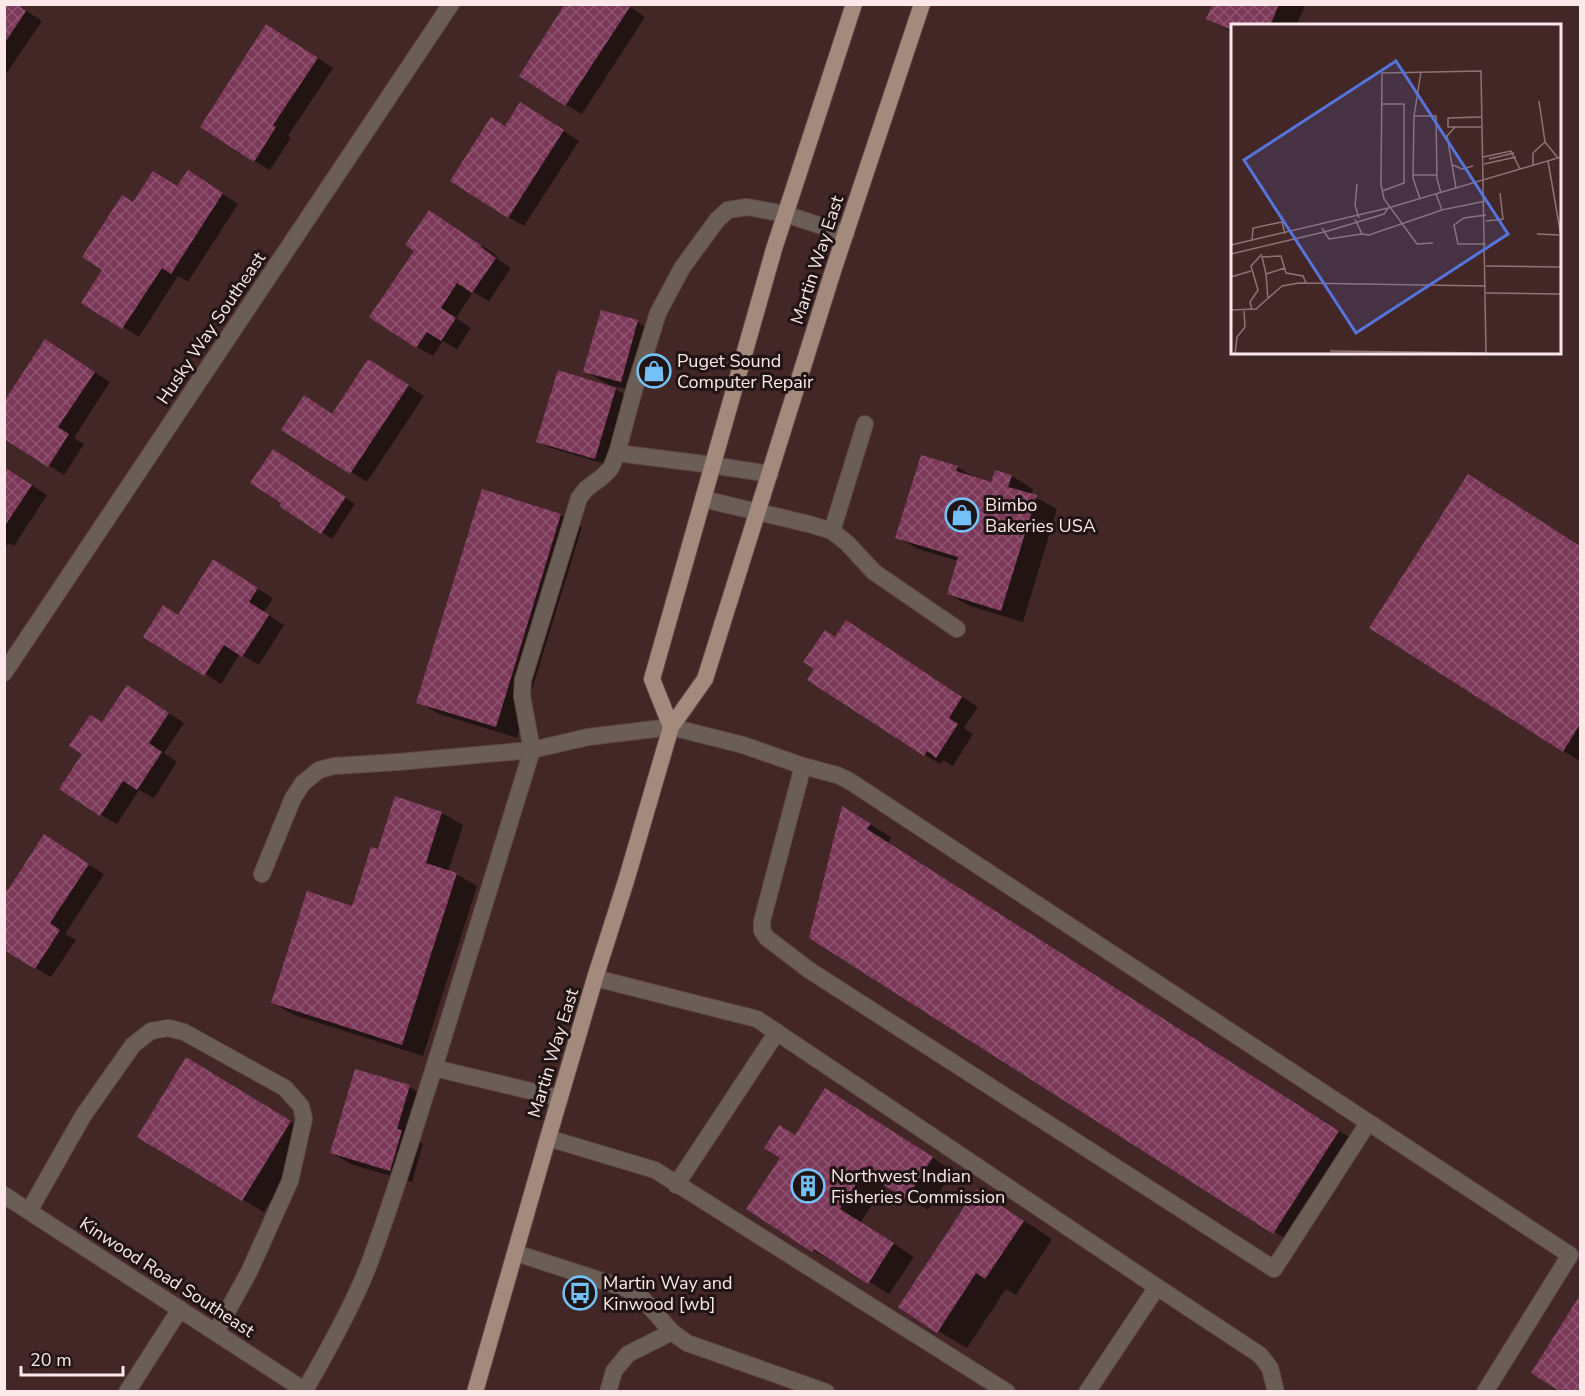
<svg xmlns="http://www.w3.org/2000/svg" width="1585" height="1396" viewBox="0 0 1585 1396" font-family="'Nunito Sans',sans-serif">
<defs>
<pattern id="building-cross-hatch" width="8" height="8" patternUnits="userSpaceOnUse" patternTransform="scale(1.5)"><rect width="8" height="8" fill="#7c3859"/><path d="M0 0l8 8M0 8l8-8" fill="none" stroke="#905571"/></pattern>
</defs>
<rect width="100%" height="100%" fill="#432727"/>
<g fill="#0007">
<path d="M4,4H16L42,21L4,77Z"/>
<path d="M626,4L645,17L582,114L566,105Z"/>
<path d="M1214,4H1306L1296,26H1232V32L1208,18Z"/>
<path d="M283,35L333,68L288,136L291,138L270,170L254,161Z"/>
<path d="M536,113L579,141L524,226L508,217L506,128Z"/>
<path d="M204,182L238,204L188,282L178,276L139,337L83,302L104,269L134,203L178,187Z"/>
<path d="M429,212L498,256L496,258L511,268L489,301L473,292L456,318L471,328L457,349L443,341L433,356L417,347L416,250Z"/>
<path d="M637,322L658,334L642,393L609,385L585,371Z"/>
<path d="M61,350L110,382L74,438L84,444L64,475L4,437V395L8,397Z"/>
<path d="M385,370L424,396L367,482L283,429L304,397L333,415Z"/>
<path d="M612,387L626,395L605,464L548,447L538,441Z"/>
<path d="M284,457L355,504L332,539L281,506Z"/>
<path d="M4,467L47,495L14,546L9,543L4,549Z"/>
<path d="M957,467L977,479L992,483L1012,476L1033,489L1031,495L1057,509L1023,622L970,606L948,594L958,561L918,549L897,537Z"/>
<path d="M1468,476L1580,546V761L1563,751Z"/>
<path d="M561,515L582,527L517,738L439,714L418,702Z"/>
<path d="M229,571L273,598L264,612L284,625L259,665L240,654L221,684L145,636L179,616Z"/>
<path d="M862,632L978,707L964,728L973,734L953,766L943,760L940,764L925,755L836,638Z"/>
<path d="M143,696L184,723L164,753L177,762L154,798L139,790L117,824L101,815L103,724Z"/>
<path d="M396,798L442,813L463,825L448,872L456,874L477,886L423,1056L294,1015L273,1003L353,908L379,851Z"/>
<path d="M863,820L891,837L888,843L1360,1144L1295,1245L811,937Z"/>
<path d="M60,846L104,874L65,934L76,940L51,977L35,968L9,891Z"/>
<path d="M208,1071L311,1134L264,1212L243,1200Z"/>
<path d="M409,1087L430,1099L418,1141L423,1144L412,1182L353,1165L332,1153Z"/>
<path d="M847,1102L953,1171L928,1210L885,1184L861,1222L914,1257L889,1294L835,1261L834,1262L813,1250L796,1136Z"/>
<path d="M976,1191L1006,1209L1052,1239L1016,1295L1006,1289L967,1348L938,1331Z"/>
<path d="M1580,1298V1392H1564L1533,1373Z"/>
</g>
<g fill="url(#building-cross-hatch)">
<path d="M4,4H17L26,11L4,44Z"/>
<path d="M565,4H627L630,7L565,106L519,76Z"/>
<path d="M1213,4H1279L1270,26H1232V30L1206,19Z"/>
<path d="M266,24L318,58L273,125L276,127L254,162L200,127Z"/>
<path d="M520,102L564,130L508,218L450,181L491,117L505,126Z"/>
<path d="M188,170L223,193L171,274L162,268L122,329L81,303L102,270L82,257L122,195L133,202L153,171L177,186Z"/>
<path d="M429,210L482,246L481,247L496,258L472,293L457,283L441,308L456,318L441,341L427,332L416,348L369,317L414,251L405,245Z"/>
<path d="M601,310L638,320L621,382L583,372Z"/>
<path d="M45,339L95,372L58,427L69,434L48,467L4,439V395L7,397Z"/>
<path d="M368,359L409,385L350,474L281,430L304,395L332,414Z"/>
<path d="M558,370L616,388L595,459L536,442Z"/>
<path d="M273,449L346,497L321,534L279,506L281,503L250,483Z"/>
<path d="M921,455L958,466L956,471L991,482L995,470L1012,475L1008,487L1037,495L1001,611L947,594L958,557L895,538Z"/>
<path d="M4,467L32,485L4,527Z"/>
<path d="M1468,474L1580,546V724L1563,752L1369,628Z"/>
<path d="M482,489L561,514L496,727L416,703Z"/>
<path d="M213,559L258,588L249,602L269,615L242,657L224,645L204,676L143,637L163,605L178,615Z"/>
<path d="M846,620L962,697L949,718L958,724L936,758L927,751L924,756L807,680L814,669L803,662L825,630L835,637Z"/>
<path d="M127,685L169,713L149,743L162,752L137,790L123,781L100,816L59,789L82,754L69,746L90,715L102,722Z"/>
<path d="M395,796L442,812L426,863L457,873L402,1045L271,1003L307,891L352,906L371,847L378,849Z"/>
<path d="M842,806L871,824L867,829L1339,1131L1273,1234L809,938Z"/>
<path d="M44,834L89,864L50,923L60,930L35,969L4,950V888L8,890Z"/>
<path d="M186,1057L291,1121L242,1201L137,1137Z"/>
<path d="M355,1069L410,1085L397,1129L402,1130L390,1171L330,1153Z"/>
<path d="M825,1088L933,1157L906,1199L864,1172L840,1209L894,1243L868,1284L814,1249L812,1252L746,1209L780,1158L764,1148L779,1125L795,1135Z"/>
<path d="M976,1189L1024,1221L985,1279L976,1273L937,1333L898,1307Z"/>
<path d="M1580,1295V1392H1561L1531,1373Z"/>
</g>
<g fill="none" stroke-linecap="round" stroke-linejoin="round">
<g stroke="#614646" stroke-width="18">
<g id="service">
<path d="M617,453L635,387L658,313L682,268L717,220L728,210L747,207L785,214L846,234"/>
<path d="M703,499L809,524L832,531L847,543L874,572L957,629"/>
<path d="M832,531L865,424"/>
<path d="M803,766L762,921V931L767,938L809,970L1274,1269L1368,1123"/>
<path d="M262,874L293,798L303,783L319,770L334,766L398,762L532,750L588,737L671,727L743,745L803,766L837,775L848,780L1570,1255L1485,1392"/>
<path d="M595,978L757,1019L1157,1287L1087,1392"/>
<path d="M434,1068L532,750L522,696L523,680L579,498L586,489L602,477L611,468L617,453L712,465L770,474"/>
<path d="M548,1138L655,1170L1007,1392"/>
<path d="M676,1185L777,1032"/>
<path d="M29,1211L83,1116L133,1045L151,1031L168,1028L184,1032L285,1088L301,1106L304,1119L290,1181L249,1272L216,1332"/>
<path d="M516,1253L627,1289L642,1298L672,1332L687,1343L826,1392"/>
<path d="M1157,1287L1260,1355L1270,1368L1276,1392"/>
<path d="M305,1390C327,1352 349,1313 366,1272C392,1205 412,1136 434,1068L560,1098"/>
<path d="M127,1392L180,1309"/>
<path d="M608,1392L614,1371L628,1354L672,1332"/>
</g>
</g>
<g stroke="#614646" stroke-width="18">
<path id="minor" d="M4,673L451,4"/>
</g>
<g stroke="#614646" stroke-width="18">
<path id="tertiary" d="M4,1195L307,1392"/>
</g>
<g stroke="#614646" stroke-width="18">
<g id="primary">
<path d="M671,727L652,679L774,249L854,4"/>
<path d="M475,1392L548,1138L595,978L626,881L671,727L705,679L833,271L922,4"/>
</g>
</g>
<use href="#service" stroke="#6a5e57" stroke-width="16"/>
<use href="#minor" stroke="#6a5e57" stroke-width="16"/>
<use href="#tertiary" stroke="#6a5e57" stroke-width="16"/>
<use href="#primary" stroke="#a48a7d" stroke-width="16"/>
</g>
<defs>
<g id="shop-ring" transform="scale(1.725)"><circle r="9.5" fill="#211414" stroke="#73c1f6" stroke-width="1.5"/><path d="M-5-2.5h2.3a2.7 3.5 0 0 1 5.4 0H5L5.5 6h-11ZM-1.5-2.5h3a1.5 2.3 0 0 0-3 0Z" fill="#73c1f6"/></g>
<g id="building-ring" transform="scale(1.725)"><circle r="9.5" fill="#211414" stroke="#73c1f6" stroke-width="1.5"/><path d="M-4-6H4V6H1V3H-1V6H-4ZM-2.5-4.3h1.7v1.8h-1.7ZM.8-4.3h1.7v1.8H.8ZM-2.5-1h1.7V.8h-1.7ZM.8-1h1.7V.8H.8Z" fill="#73c1f6"/></g>
<g id="bus-ring" transform="scale(1.725)"><circle r="9.5" fill="#211414" stroke="#73c1f6" stroke-width="1.5"/><path d="M-5-6H5V4H4V6H2V4H-2V6H-4V4H-5ZM-3.5-4V0h7V-4ZM-3.5 1.2v1.5H-2V1.2ZM2 1.2v1.5H3.5V1.2Z" fill="#73c1f6"/></g>
</defs>
<g fill-rule="evenodd">
<use href="#shop-ring" x="654" y="371"/>
<use href="#shop-ring" x="962" y="515"/>
<use href="#building-ring" x="808" y="1186"/>
<use href="#bus-ring" x="580" y="1293"/>
</g>
<g text-anchor="middle" dominant-baseline="central" stroke-width="6" stroke-linejoin="round" paint-order="stroke">
<g font-size="18" fill="#fce8e8" stroke="#211414">
<text transform="translate(817 260) rotate(-72)">Martin Way East</text>
<text transform="translate(211 328) rotate(-56)">Husky Way Southeast</text>
<text transform="translate(553 1053) rotate(-73)">Martin Way East</text>
<text transform="translate(167 1277) rotate(33)">Kinwood Road Southeast</text>
</g>
<g font-size="18" fill="#fce8e8" stroke="#211414" text-anchor="start">
<text x="677" y="361">Puget Sound<tspan x="677" dy="21">Computer Repair</tspan></text>
<text x="985" y="505">Bimbo<tspan x="985" dy="21">Bakeries USA</tspan></text>
<text x="831" y="1176">Northwest Indian<tspan x="831" dy="21">Fisheries Commission</tspan></text>
<text x="603" y="1283">Martin Way and<tspan x="603" dy="21">Kinwood [wb]</tspan></text>
</g>
</g>
<g transform="translate(1231 24)">
<rect width="330" height="330" fill="#432727"/>
<path fill="none" stroke="#8d7474" stroke-width="1.5" d="M0,19V47M308,77L314,118L327,134M150,80H173V159L151,167M183,92L190,48M250,93L217,94V103H250M224,103L216,112L225,164M252,133L280,127L289,145M258,135L283,129M317,137L330,212M253,140L285,133M222,141L231,145L242,142M302,141V129L314,118M182,151H206M126,160L124,181L128,194M205,170L211,186L255,177M189,175L182,154L183,92H205L206,155L210,169M255,191L233,194L223,201L227,220H255M124,195L131,210L138,211L211,186M255,197L272,195L269,169M91,204L98,215L131,210M306,210L328,211M21,217L22,204L51,198L54,210M202,219L186,220L153,175L150,161L151,49L250,47L255,330M0,221L157,184L330,133M0,230L97,207L153,190L157,184M255,242L330,243M35,250L31,233L50,232L55,249L72,252L75,259M0,253L20,247M255,269L330,270M37,275L35,250L54,244M0,286L25,285L51,262L68,259L255,262M21,286L19,278L27,266L20,242L31,230M99,327L255,329M4,330L6,313L14,303L13,287"/>
<path fill="#5574dc" fill-opacity="0.15" stroke="#5574dc" stroke-width="3" d="M165,37L277,210L125,309L13,136Z"/>
<rect width="330" height="330" fill="none" stroke="#fce8e8" stroke-width="3"/>
</g>
<rect width="1585" height="1396" fill="none" stroke="#fce8e8" stroke-width="12"/>
<path d="M21 1366v9h102v-9" fill="none" stroke="#fce8e8" stroke-width="3"/>
<text x="30" y="1366" font-size="18" fill="#fce8e8" stroke="#211414" stroke-width="4.5" paint-order="stroke">20 m</text>
</svg>
